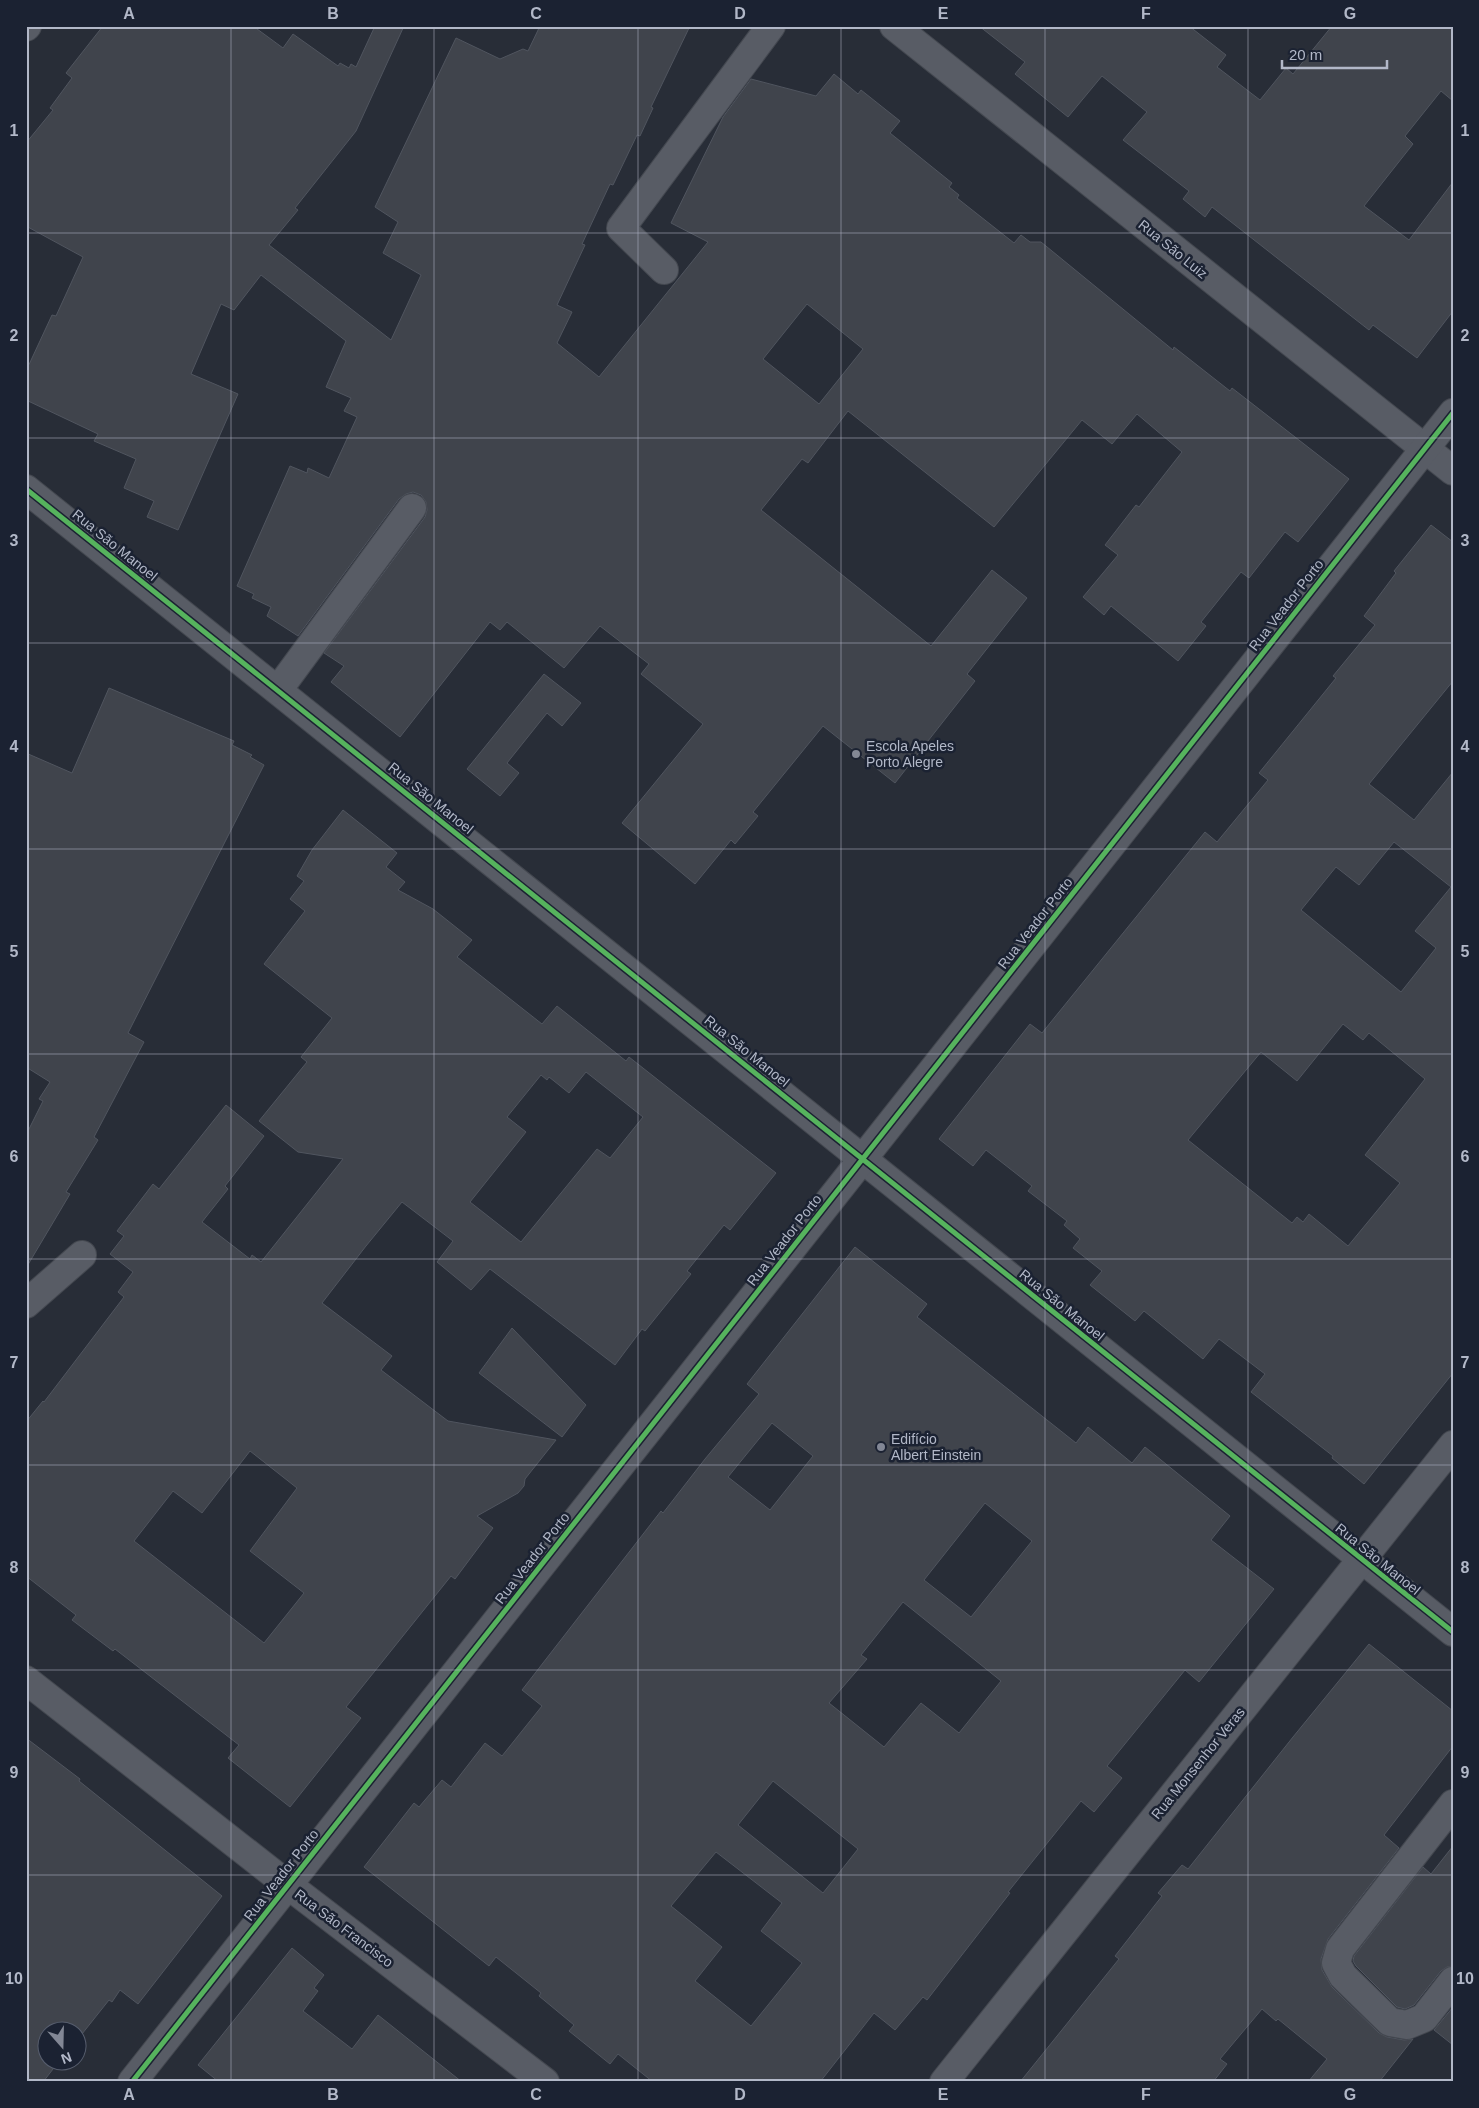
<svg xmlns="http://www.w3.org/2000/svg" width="1479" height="2108" viewBox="0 0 1479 2108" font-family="Helvetica,sans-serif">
<rect width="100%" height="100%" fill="#282d37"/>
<g fill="#40444c" stroke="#50555f" fill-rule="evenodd">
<path d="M103,26H253L283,48L293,34L338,66L340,63L349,68L351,64L356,67L375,26H404L356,131L295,208L298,210L269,245L391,340L421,275L383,253L398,222L375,207L456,38L500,59L523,49L528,51L540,26H690L651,107L653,108L640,136L637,135L613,185L610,184L582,244L585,245L557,305L572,312L557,343L599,377L708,242L671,223L723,117L751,79L816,96L834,74L858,94L861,90L900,121L890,133L952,183L949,187L959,195L957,198L1014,243L1021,235L1030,242H1041L1173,350L1174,347L1230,391L1232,388L1349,479L1298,542L1285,532L1249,578L1241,572L1201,622L1206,626L1178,661L1111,606L1104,615L1083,597L1118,555L1105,545L1136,505L1139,507L1182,452L1137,414L1112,444L1082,420L994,527L848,411L808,463L802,459L761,510L931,646L992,570L1027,598L967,674L975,681L895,783L823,726L753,812L758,816L735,844L731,840L695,884L622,823L703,724L641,674L649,664L600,626L564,668L507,622L500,630L490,622L400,737L331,682L344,666L324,653L425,517L427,510L426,502L421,495L413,492L406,494L399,499L298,636L267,616L271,607L252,598L254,594L237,586L290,466L307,473L308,468L329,478L357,417L344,411L351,398L326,387L346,341L261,275L234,310L221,304L191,374L238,394L178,530L147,517L154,501L124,488L136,459L94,441L98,434L26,400V371L52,315L56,316L83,257L26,226V143L53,110L50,108L72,78L66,73ZM807,304L863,349L819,404L763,359Z"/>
<path d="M979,26H1189L1226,55L1217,67L1260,100L1286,68L1293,74L1332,26H1453V101L1441,91L1405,136L1413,144L1364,206L1409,240L1453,182V311L1417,358L1373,325L1369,330L1212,207L1205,217L1183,199L1189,191L1123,140L1147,112L1102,76L1068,117L1015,74L1025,62Z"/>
<path d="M1431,525L1453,542V681L1369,784L1414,820L1453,772V1373L1364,1484L1332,1458L1333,1456L1251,1392L1265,1374L1219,1339L1203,1359L1144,1311L1135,1321L1090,1285L1102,1271L1073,1248L1080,1239L1064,1225L1067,1221L1028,1191L1032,1186L986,1150L973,1166L939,1139L1030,1024L1042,1033L1205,832L1217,842L1268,780L1259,773L1336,678L1333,676L1375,625L1364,616L1396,573L1394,571ZM1394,842L1451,887L1415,931L1436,948L1401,992L1301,910L1336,867L1359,885ZM1343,1024L1363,1040L1369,1033L1425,1079L1365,1155L1400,1183L1348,1246L1309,1214L1303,1222L1297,1217L1292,1223L1188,1140L1261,1052L1297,1081Z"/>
<path d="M544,674L581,703L562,726L547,713L507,763L519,773L500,796L467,769Z"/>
<path d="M109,688L234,741L232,745L252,755L250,757L264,765L128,1033L144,1042L94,1137L98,1140L66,1192L70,1194L26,1268V1135L43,1101L39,1099L50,1082L26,1067V753L72,773Z"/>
<path d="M343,810L397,853L386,867L405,882L398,890L433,909L472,940L457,957L542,1024L557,1006L626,1061L629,1057L776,1173L730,1230L724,1225L687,1271L691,1274L645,1331L642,1329L615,1365L490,1269L471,1290L437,1262L453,1241L402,1202L366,1246L322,1303L392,1356L381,1370L448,1421L556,1440L525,1479L524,1486L518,1493L477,1516L493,1528L455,1579L451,1576L346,1707L361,1718L290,1807L228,1758L239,1745L115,1649L113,1651L72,1620L76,1615L26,1576V1422L43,1401L44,1402L124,1297L118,1292L133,1272L110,1254L124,1236L117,1231L153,1184L159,1189L226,1105L264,1136L225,1186L228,1189L202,1222L250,1259L252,1255L261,1262L343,1159L298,1152L259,1121L307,1062L301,1057L332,1018L264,964L305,911L290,899L304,881L297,876L312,850ZM586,1072L643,1117L610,1158L597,1149L521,1242L470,1202L526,1132L507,1117L541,1075L547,1080L549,1077L569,1093ZM250,1451L297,1488L250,1551L304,1593L264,1643L134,1541L173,1491L202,1513Z"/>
<path d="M855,1247L927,1304L917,1317L1076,1443L1088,1427L1132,1463L1145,1447L1230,1516L1211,1540L1274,1589L1199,1682L1185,1670L1107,1766L1122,1778L1094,1812L1081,1801L1008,1892L1010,1893L927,2000L923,1997L895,2030L874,2013L820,2082H653L618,2054L610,2064L569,2031L574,2025L539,1996L541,1993L496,1957L489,1966L364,1867L414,1803L419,1807L442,1780L451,1787L485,1743L502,1756L542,1706L522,1690L661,1511L663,1513L705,1459L759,1394L747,1384ZM772,1423L813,1456L770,1510L728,1477ZM985,1503L1032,1541L971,1617L924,1580ZM903,1602L1001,1681L959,1733L921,1703L884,1747L829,1703L867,1659L861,1655ZM773,1781L858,1849L823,1893L738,1825ZM716,1852L782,1903L761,1931L802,1963L751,2026L695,1981L722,1947L671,1906Z"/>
<path d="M512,1328L586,1405L562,1437L479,1373Z"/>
<path d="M1369,1644L1453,1711V1746L1384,1835L1399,1848L1328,1939L1321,1959L1322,1970L1332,1987L1379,2033L1387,2037L1404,2040L1413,2039L1379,2082H1308L1327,2059L1278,2019L1276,2021L1262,2009L1220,2059L1227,2064L1213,2082H1020L1119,1959L1115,1956L1162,1896L1158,1893L1182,1865L1188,1869L1293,1737Z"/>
<path d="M26,1738L80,1779L79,1781L222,1896L138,2004L120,1990L112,2002L109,2000L78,2039V2030H48V2060H60L43,2082H26Z"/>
<path d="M1453,1846V1966L1447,1967L1441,1971L1414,2005L1405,2009L1397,2007L1356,1966L1353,1961L1354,1956L1423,1867L1431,1874Z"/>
<path d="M292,1948L324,1975L314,1988L318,1991L303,2011L352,2049L378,2015L462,2082H219L198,2065Z"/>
<path d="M1453,2007V2045L1434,2030Z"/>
</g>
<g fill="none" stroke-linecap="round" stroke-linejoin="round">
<g stroke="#444850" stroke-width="30">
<g id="minor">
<path d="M894,26L1453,471"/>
<path d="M26,27L27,26"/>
<path d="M664,270L621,228L771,26"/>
<path d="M26,489L1453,1632"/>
<path d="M278,690L412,508"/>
<path d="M26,1304L82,1255"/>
<path d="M26,1680L288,1885L545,2082"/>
<path d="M1453,1804L1340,1949L1336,1963L1343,1976L1390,2022L1407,2025L1424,2018L1453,1981"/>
<path d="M132,2082L1453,413"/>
<path d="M944,2082L1453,1445"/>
</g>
</g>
<use href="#minor" stroke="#585c65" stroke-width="28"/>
<g stroke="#1b2232" stroke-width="8">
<g id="cycleway">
<path d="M26,489L1453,1632"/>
<path d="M132,2082L1453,413"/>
</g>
</g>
<use href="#cycleway" stroke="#56b35d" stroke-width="5"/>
</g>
<path fill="none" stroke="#b2b8c8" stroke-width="1" stroke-opacity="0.55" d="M231,26V2082M434,26V2082M638,26V2082M841,26V2082M1045,26V2082M1248,26V2082M26,233H1453M26,438H1453M26,643H1453M26,849H1453M26,1054H1453M26,1259H1453M26,1465H1453M26,1670H1453M26,1875H1453"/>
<g fill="#828795" stroke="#1b2232" stroke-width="2">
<circle cx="856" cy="754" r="5"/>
<circle cx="881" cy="1447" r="5"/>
</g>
<g text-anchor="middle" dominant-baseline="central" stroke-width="5" stroke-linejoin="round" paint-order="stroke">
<g font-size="14" fill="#b2b8c8" stroke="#1b2232">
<text transform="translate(1173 249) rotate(39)">Rua São Luiz</text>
<text transform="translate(115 545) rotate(39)">Rua São Manoel</text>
<text transform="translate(1286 605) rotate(-52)">Rua Veador Porto</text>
<text transform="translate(431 798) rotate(39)">Rua São Manoel</text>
<text transform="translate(1035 923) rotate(-52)">Rua Veador Porto</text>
<text transform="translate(747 1051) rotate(39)">Rua São Manoel</text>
<text transform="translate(784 1240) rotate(-52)">Rua Veador Porto</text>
<text transform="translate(1062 1305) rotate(39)">Rua São Manoel</text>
<text transform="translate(532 1558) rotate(-52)">Rua Veador Porto</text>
<text transform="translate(1378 1559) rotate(39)">Rua São Manoel</text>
<text transform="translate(1198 1763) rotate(-51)">Rua Monsenhor Veras</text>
<text transform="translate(281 1875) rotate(-52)">Rua Veador Porto</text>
<text transform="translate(344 1928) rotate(37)">Rua São Francisco</text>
</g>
<g font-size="14" fill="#b2b8c8" stroke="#1b2232" text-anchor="start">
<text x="866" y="746">Escola Apeles<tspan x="866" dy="16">Porto Alegre</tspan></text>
<text x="891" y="1439">Edifício<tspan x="891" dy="16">Albert Einstein</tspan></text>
</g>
</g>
<rect width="1479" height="2108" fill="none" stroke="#1b2232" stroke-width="55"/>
<g transform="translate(62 2046) rotate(160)"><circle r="24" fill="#1b2232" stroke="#575e6e"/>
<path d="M0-4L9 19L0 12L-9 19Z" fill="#828795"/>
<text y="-8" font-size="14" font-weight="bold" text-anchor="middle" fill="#b2b8c8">N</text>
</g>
<path d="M1282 60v8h105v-8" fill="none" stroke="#b2b8c8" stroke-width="2.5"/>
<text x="1289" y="60" font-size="15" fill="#b2b8c8" stroke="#1b2232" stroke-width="4" paint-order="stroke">20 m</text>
<rect x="28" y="28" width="1424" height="2052" fill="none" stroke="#b2b8c8" stroke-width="2"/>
<g font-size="16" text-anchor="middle" font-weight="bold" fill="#b2b8c8">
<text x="129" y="19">A</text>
<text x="333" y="19">B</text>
<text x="536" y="19">C</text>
<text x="740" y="19">D</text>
<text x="943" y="19">E</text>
<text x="1146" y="19">F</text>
<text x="1350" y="19">G</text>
<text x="14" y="136">1</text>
<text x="1465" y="136">1</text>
<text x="14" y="341">2</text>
<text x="1465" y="341">2</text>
<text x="14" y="546">3</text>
<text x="1465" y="546">3</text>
<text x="14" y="752">4</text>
<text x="1465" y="752">4</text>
<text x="14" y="957">5</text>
<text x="1465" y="957">5</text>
<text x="14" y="1162">6</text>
<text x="1465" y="1162">6</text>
<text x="14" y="1368">7</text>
<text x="1465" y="1368">7</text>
<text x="14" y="1573">8</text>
<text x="1465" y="1573">8</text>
<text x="14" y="1778">9</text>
<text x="1465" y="1778">9</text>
<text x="14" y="1984">10</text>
<text x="1465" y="1984">10</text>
<text x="129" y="2100">A</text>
<text x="333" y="2100">B</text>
<text x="536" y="2100">C</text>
<text x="740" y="2100">D</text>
<text x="943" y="2100">E</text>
<text x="1146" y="2100">F</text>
<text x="1350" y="2100">G</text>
</g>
</svg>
